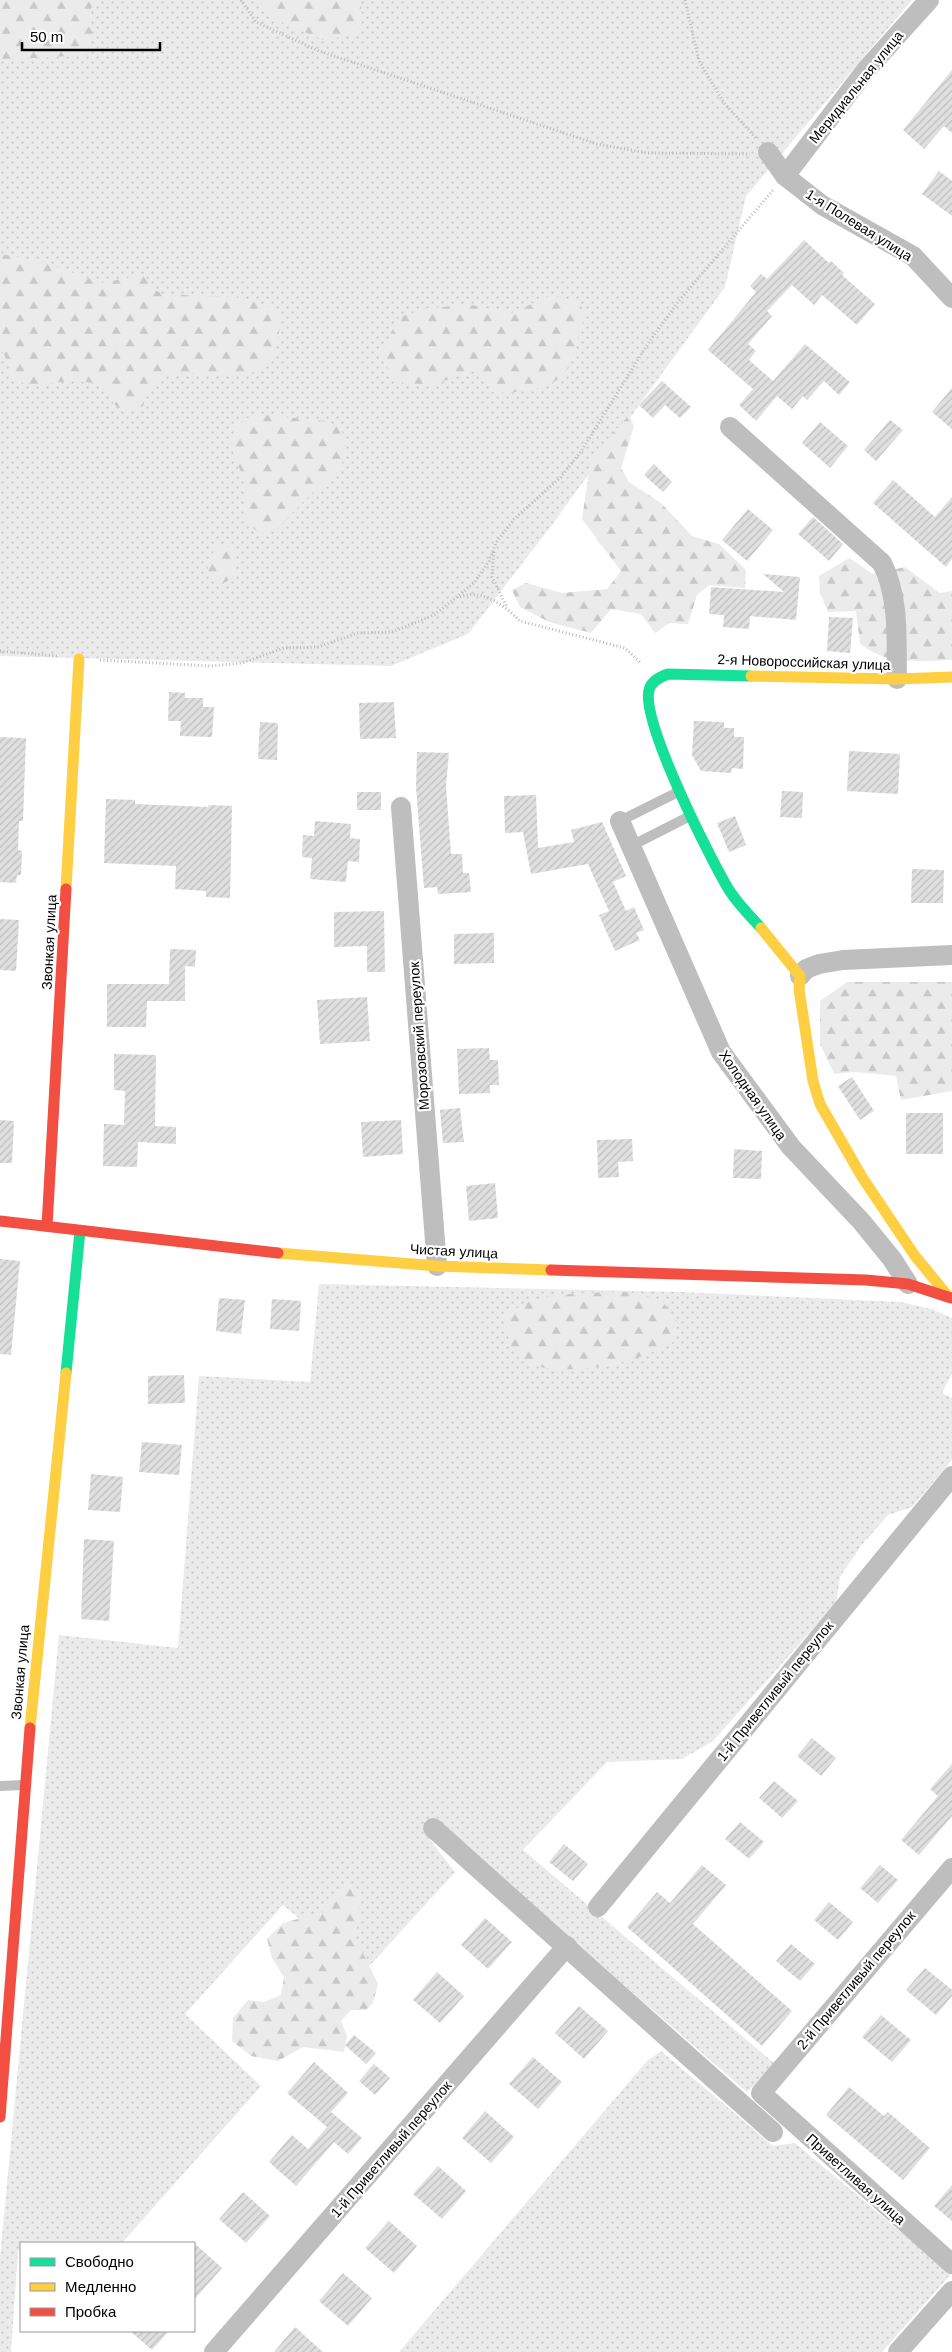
<svg xmlns="http://www.w3.org/2000/svg" width="952" height="2352" viewBox="0 0 952 2352" font-family="Arial,sans-serif">
<defs>
<pattern id="grass-dots" width="8" height="8" patternUnits="userSpaceOnUse" patternTransform="scale(1.25)"><rect width="8" height="8" fill="#ebebeb"/><path d="M2 2h.1M6 6h.1" fill="none" stroke="#c8c8c8" stroke-width="1.8" stroke-linecap="round"/></pattern>
<pattern id="forest-firs" width="22" height="20" patternUnits="userSpaceOnUse" patternTransform="scale(1.25)"><rect width="22" height="20" fill="#ebebeb"/><path d="M5 1l3.5 6h-7zM16 11l3.5 6h-7z" fill="#c8c8c8"/></pattern>
<pattern id="building-hatch" width="6" height="6" patternUnits="userSpaceOnUse" patternTransform="scale(1.25)"><rect width="6" height="6" fill="#dfdfdf"/><path d="M-1 1l2-2M0 6l6-6M5 7l2-2" fill="none" stroke="#bebebe"/></pattern>
</defs>
<rect width="100%" height="100%" fill="#fff"/>
<g fill="url(#grass-dots)">
<path d="M0,0H912L746,196L725,287L551,526L468,634L391,666L0,656Z"/>
<path d="M319,1284L682,1292L900,1302L932,1309L952,1318V1374L942,1393L952,1398V1460L912,1507L888,1515L861,1546L840,1577L836,1603L712,1742L682,1759L607,1762L523,1850L775,2064L747,2092L434,1820H425L431,1841L455,1872L364,1972L283,1905L185,2014L261,2086L122,2243H21V2251L18,2250L11,2352H0V2258L59,1635L178,1648L199,1376L310,1382Z"/>
<path d="M661,2051L773,2146L795,2143L951,2274L882,2352H399L647,2061Z"/>
</g>
<g fill="url(#forest-firs)">
<path d="M0,0H95L91,9L92,34L87,55L0,60Z"/>
<path d="M259,0H361L362,24L352,35L323,40L277,20Z"/>
<path d="M0,254L44,262L101,283L143,275L151,287L162,294L244,298L271,308L281,319C279,332 278,349 270,360C248,392 180,359 156,382C149,389 146,397 143,406L129,413L116,406L98,383C89,383 80,381 70,381C43,382 41,393 13,378L4,354L0,350Z"/>
<path d="M550,296L579,301L585,315C580,328 572,364 565,373C553,389 511,395 492,392L486,380L473,371L426,387L395,381L380,355L399,317L428,308L472,305L511,313Z"/>
<path d="M264,415L326,421L340,427L347,441L340,473L328,485L312,493L275,531L260,534L247,523L243,477L231,447L234,429L247,418Z"/>
<path d="M629,415L634,426L621,468L629,482L661,503L692,536L719,544L746,570L745,588L709,585L697,595L688,624L670,623L655,633L641,614L611,609L591,633L549,622L520,607L512,590L526,583L562,593L607,589L621,571L582,519L591,458Z"/>
<path d="M218,545L233,548L238,562L233,577L218,587C204,570 205,563 218,545Z"/>
<path d="M849,558L873,574L905,567L940,593L952,591V660C920,661 886,666 860,643L856,611L828,612L820,593L819,576Z"/>
<path d="M847,982H952V1091L901,1100L896,1076L855,1072L834,1074L820,1044V1001Z"/>
<path d="M630,1292L663,1302L678,1322L673,1342C660,1348 647,1355 634,1359C607,1367 544,1378 520,1358C508,1348 506,1330 506,1316L529,1300L577,1293Z"/>
<path d="M347,1881L359,1892L360,1913L355,1937L378,1984L373,2003L366,2010H351L341,2021L347,2036L344,2052L303,2047L278,2061L251,2056L232,2041L233,2018L248,2000L264,2002L281,1995L284,1977L272,1958L267,1939L283,1923L323,1912Z"/>
</g>
<g fill="url(#building-hatch)">
<path d="M952,70V133L944,126L924,149L903,130Z"/>
<path d="M939,171L952,181V216L922,194Z"/>
<path d="M804,240L829,263L831,261L844,273L842,275L875,304L857,325L822,295L814,305L792,285L767,311L772,316L748,344L756,351L749,360L773,381L805,344L850,382L839,395L824,381L807,400L803,396L792,409L777,396L756,421L739,405L753,389L708,350L756,292L750,286L761,274L767,279Z"/>
<path d="M662,381L691,407L680,418L665,405L653,418L639,405Z"/>
<path d="M952,388V429L932,412Z"/>
<path d="M890,420L903,430L876,461L864,450Z"/>
<path d="M820,422L848,446L830,468L802,443Z"/>
<path d="M654,464L672,482L663,492L644,475Z"/>
<path d="M893,480L935,517L952,497V559L946,567L873,503Z"/>
<path d="M748,509L773,530L747,561L722,540Z"/>
<path d="M813,517L843,544L829,561L798,534Z"/>
<path d="M763,574L800,577L796,620L750,616L749,629L723,627L724,615L709,614L711,587L784,592Z"/>
<path d="M829,617L853,618L850,653L827,651Z"/>
<path d="M169,692L185,693V698H203V707H214L212,737L180,736L181,721H168Z"/>
<path d="M394,702L396,738L360,739L359,703Z"/>
<path d="M694,721L724,722V728H734V737H744L743,769L732,768L731,773L701,771L692,755Z"/>
<path d="M260,722L278,723L277,760L258,759Z"/>
<path d="M0,737L26,738L23,821H19L18,850L22,851L21,875H17L16,883L0,882Z"/>
<path d="M849,751L900,754L898,794L847,791Z"/>
<path d="M417,752L449,753L446,786L451,854H462L463,873H469L471,892L438,894L437,887L424,888L416,787Z"/>
<path d="M782,791L803,792L802,818L780,817Z"/>
<rect x="357" y="792" width="24" height="18"/>
<path d="M536,795L538,848L574,842L571,830L602,822L626,876L613,882L626,911L634,907L644,930L636,933L640,940L615,951L599,915L609,911L588,864L531,874L523,832L505,833L504,796Z"/>
<path d="M106,799L135,800V804L208,807L209,805L232,806L230,898L206,897V891L175,889L176,866L104,863Z"/>
<path d="M735,816L746,845L729,852L717,823Z"/>
<path d="M315,821L351,824L350,838L360,839L359,862L348,861L346,882L310,879L312,858L302,857L303,835L314,836Z"/>
<path d="M912,869L944,870L943,903H911Z"/>
<path d="M384,911L385,972H367V946L334,947V912Z"/>
<path d="M0,919L19,920L16,971L0,970Z"/>
<path d="M494,933V963L454,964V934Z"/>
<path d="M170,949L196,950L195,967L185,966V1001H147L146,1027H107V984H169Z"/>
<path d="M367,997L370,1041L320,1044L317,1000Z"/>
<path d="M489,1048L490,1060H498L499,1085H490V1093L459,1094L457,1049Z"/>
<path d="M114,1054L156,1055L155,1126L176,1127V1144L138,1142L137,1167L103,1166L104,1124L124,1125L125,1091L114,1090Z"/>
<path d="M852,1077L874,1111L860,1120L838,1086Z"/>
<path d="M460,1108L464,1142L443,1143L440,1110Z"/>
<rect x="906" y="1113" width="37" height="41"/>
<path d="M0,1120L14,1121L12,1163H0Z"/>
<path d="M401,1120L403,1154L363,1157L361,1122Z"/>
<path d="M632,1139L633,1161L618,1162L619,1177L598,1178L597,1140Z"/>
<path d="M734,1149L762,1151L761,1179L733,1178Z"/>
<path d="M495,1183L498,1218L469,1221L466,1186Z"/>
<path d="M0,1259L20,1261L11,1355L0,1354Z"/>
<path d="M219,1298L245,1300L241,1334L216,1331Z"/>
<path d="M272,1299L301,1301L299,1331L270,1329Z"/>
<path d="M184,1375L185,1403L148,1404V1376Z"/>
<path d="M142,1442L182,1445L179,1475L139,1472Z"/>
<path d="M91,1474L123,1477L120,1512L88,1510Z"/>
<path d="M84,1539L114,1541L109,1621L81,1619Z"/>
<path d="M812,1738L836,1758L821,1776L797,1756Z"/>
<path d="M952,1764V1816L919,1855L901,1840L938,1796L930,1789Z"/>
<path d="M774,1781L798,1801L782,1818L759,1798Z"/>
<path d="M740,1822L764,1842L749,1859L725,1839Z"/>
<path d="M564,1844L588,1864L573,1881L549,1862Z"/>
<path d="M702,1865L726,1885L693,1924L792,2011L762,2046L627,1927L657,1892L670,1903Z"/>
<path d="M880,1865L898,1880L878,1903L860,1888Z"/>
<path d="M829,1902L853,1922L838,1940L814,1920Z"/>
<path d="M485,1918L512,1942L488,1969L461,1945Z"/>
<path d="M791,1944L815,1964L800,1981L776,1961Z"/>
<path d="M925,1968L952,1990V1996L936,2015L906,1990Z"/>
<path d="M437,1972L464,1996L440,2023L413,2000Z"/>
<path d="M579,2006L608,2031L584,2059L555,2033Z"/>
<path d="M881,2015L911,2040L892,2062L862,2037Z"/>
<path d="M354,2035L376,2053L366,2064L345,2045Z"/>
<path d="M533,2057L562,2082L538,2109L509,2084Z"/>
<path d="M314,2062L348,2093L331,2112L362,2138L348,2154L334,2142L296,2186L269,2162L292,2135L308,2149L327,2127L287,2093Z"/>
<path d="M374,2064L390,2078L375,2095L359,2081Z"/>
<path d="M849,2087L884,2116L888,2112L930,2148L903,2180L826,2115Z"/>
<path d="M485,2111L514,2137L491,2163L462,2138Z"/>
<path d="M438,2166L466,2191L442,2219L413,2194Z"/>
<path d="M952,2185V2221L934,2206Z"/>
<path d="M243,2192L270,2216L246,2243L219,2219Z"/>
<path d="M389,2221L417,2246L394,2273L365,2248Z"/>
<path d="M194,2243L222,2268L194,2300Z"/>
<path d="M343,2273L372,2298L348,2326L319,2301Z"/>
<path d="M295,2327L323,2352H274Z"/>
<path d="M130,2331H169L152,2350Z"/>
</g>
<g fill="none" stroke-linecap="round" stroke-linejoin="round">
<g stroke="#b9b9b9" stroke-width="3" stroke-dasharray="1 2.5" stroke-linecap="butt">
<path d="M241,0L256,22L319,51L597,144L647,153L750,154"/>
<path d="M685,0L699,61L724,103L756,138"/>
<path d="M494,552L492,577L507,607"/>
<path d="M460,597C482,588 505,606 520,621L625,648L641,663"/>
<path d="M0,651L57,656"/>
<path d="M100,660L211,666L242,663L284,648L318,647L358,633L392,632L434,615L474,583L489,561L496,543L514,519L561,477L582,450L647,345L678,302L774,189"/>
</g>
<g stroke="#bebebe" stroke-width="10">
<path d="M620,821L678,792"/>
<path d="M631,846L690,816"/>
<path d="M0,1786L24,1785"/>
</g>
<g stroke="#bebebe" stroke-width="20">
<path d="M768,152L785,176L822,205L913,256L952,298"/>
<path d="M785,176L866,70L929,0"/>
<path d="M730,427L882,563C900,599 896,640 897,679"/>
<path d="M401,807L437,1266"/>
<path d="M620,821L721,1052L791,1147L861,1221L892,1259L908,1284"/>
<path d="M800,976L806,969L819,964L843,960L952,955"/>
<path d="M433,1828L773,2132"/>
<path d="M952,1868L761,2093L952,2264"/>
<path d="M598,1907L952,1476"/>
<path d="M214,2352L567,1946"/>
<path d="M898,2352L952,2291"/>
</g>
<g stroke="#16e098" stroke-width="11">
<path d="M751,676L668,674C660,677 651,681 649,690C641,722 710,858 729,890C738,904 750,916 761,928"/>
<path d="M66,1373L80,1231"/>
</g>
<g stroke="#ffcf43" stroke-width="11">
<path d="M751,676L897,679L952,677"/>
<path d="M66,889L79,659"/>
<path d="M761,928L800,976L799,989L813,1081L820,1104L862,1177L915,1256L948,1296"/>
<path d="M278,1253L437,1266L551,1270"/>
<path d="M30,1728L66,1373"/>
</g>
<g stroke="#f24e42" stroke-width="11">
<path d="M0,1221L278,1253"/>
<path d="M47,1226L66,889"/>
<path d="M551,1270L866,1280L908,1284L951,1298"/>
<path d="M0,2117L30,1728"/>
</g>
</g>
<g text-anchor="middle" dominant-baseline="central" stroke-width="4.5" stroke-linejoin="round" paint-order="stroke">
<g font-size="14" fill="#000" stroke="#fff">
<text transform="translate(856 87) rotate(-51)">Меридиальная улица</text>
<text transform="translate(859 225) rotate(32)">1-я Полевая улица</text>
<text transform="translate(804 662) rotate(2)">2-я Новороссийская улица</text>
<text transform="translate(49 942) rotate(-87)">Звонкая улица</text>
<text transform="translate(419 1036) rotate(-94)">Морозовский переулок</text>
<text transform="translate(753 1095) rotate(55)">Холодная улица</text>
<text transform="translate(454 1251) rotate(3)">Чистая улица</text>
<text transform="translate(20 1672) rotate(-85)">Звонкая улица</text>
<text transform="translate(775 1691) rotate(-51)">1-й Приветливый переулок</text>
<text transform="translate(856 1980) rotate(-50)">2-й Приветливый переулок</text>
<text transform="translate(391 2149) rotate(-49)">1-й Приветливый переулок</text>
<text transform="translate(856 2179) rotate(42)">Приветливая улица</text>
</g>
</g>
<rect x="20" y="2242" width="175" height="90" fill="#ffffff" stroke="#999999"/>
<rect x="30" y="2258" width="25" height="8" fill="#16e098" stroke="#999999"/>
<text x="65" y="2267" font-size="15" fill="#000000">Свободно</text>
<rect x="30" y="2283" width="25" height="8" fill="#ffcf43" stroke="#999999"/>
<text x="65" y="2292" font-size="15" fill="#000000">Медленно</text>
<rect x="30" y="2308" width="25" height="8" fill="#f24e42" stroke="#999999"/>
<text x="65" y="2317" font-size="15" fill="#000000">Пробка</text>
<path d="M22 42v8h138v-8" fill="none" stroke="#000000" stroke-width="2.5"/>
<text x="30" y="42" font-size="15" fill="#000000" stroke="#ffffff" stroke-width="4" paint-order="stroke">50 m</text>
</svg>
